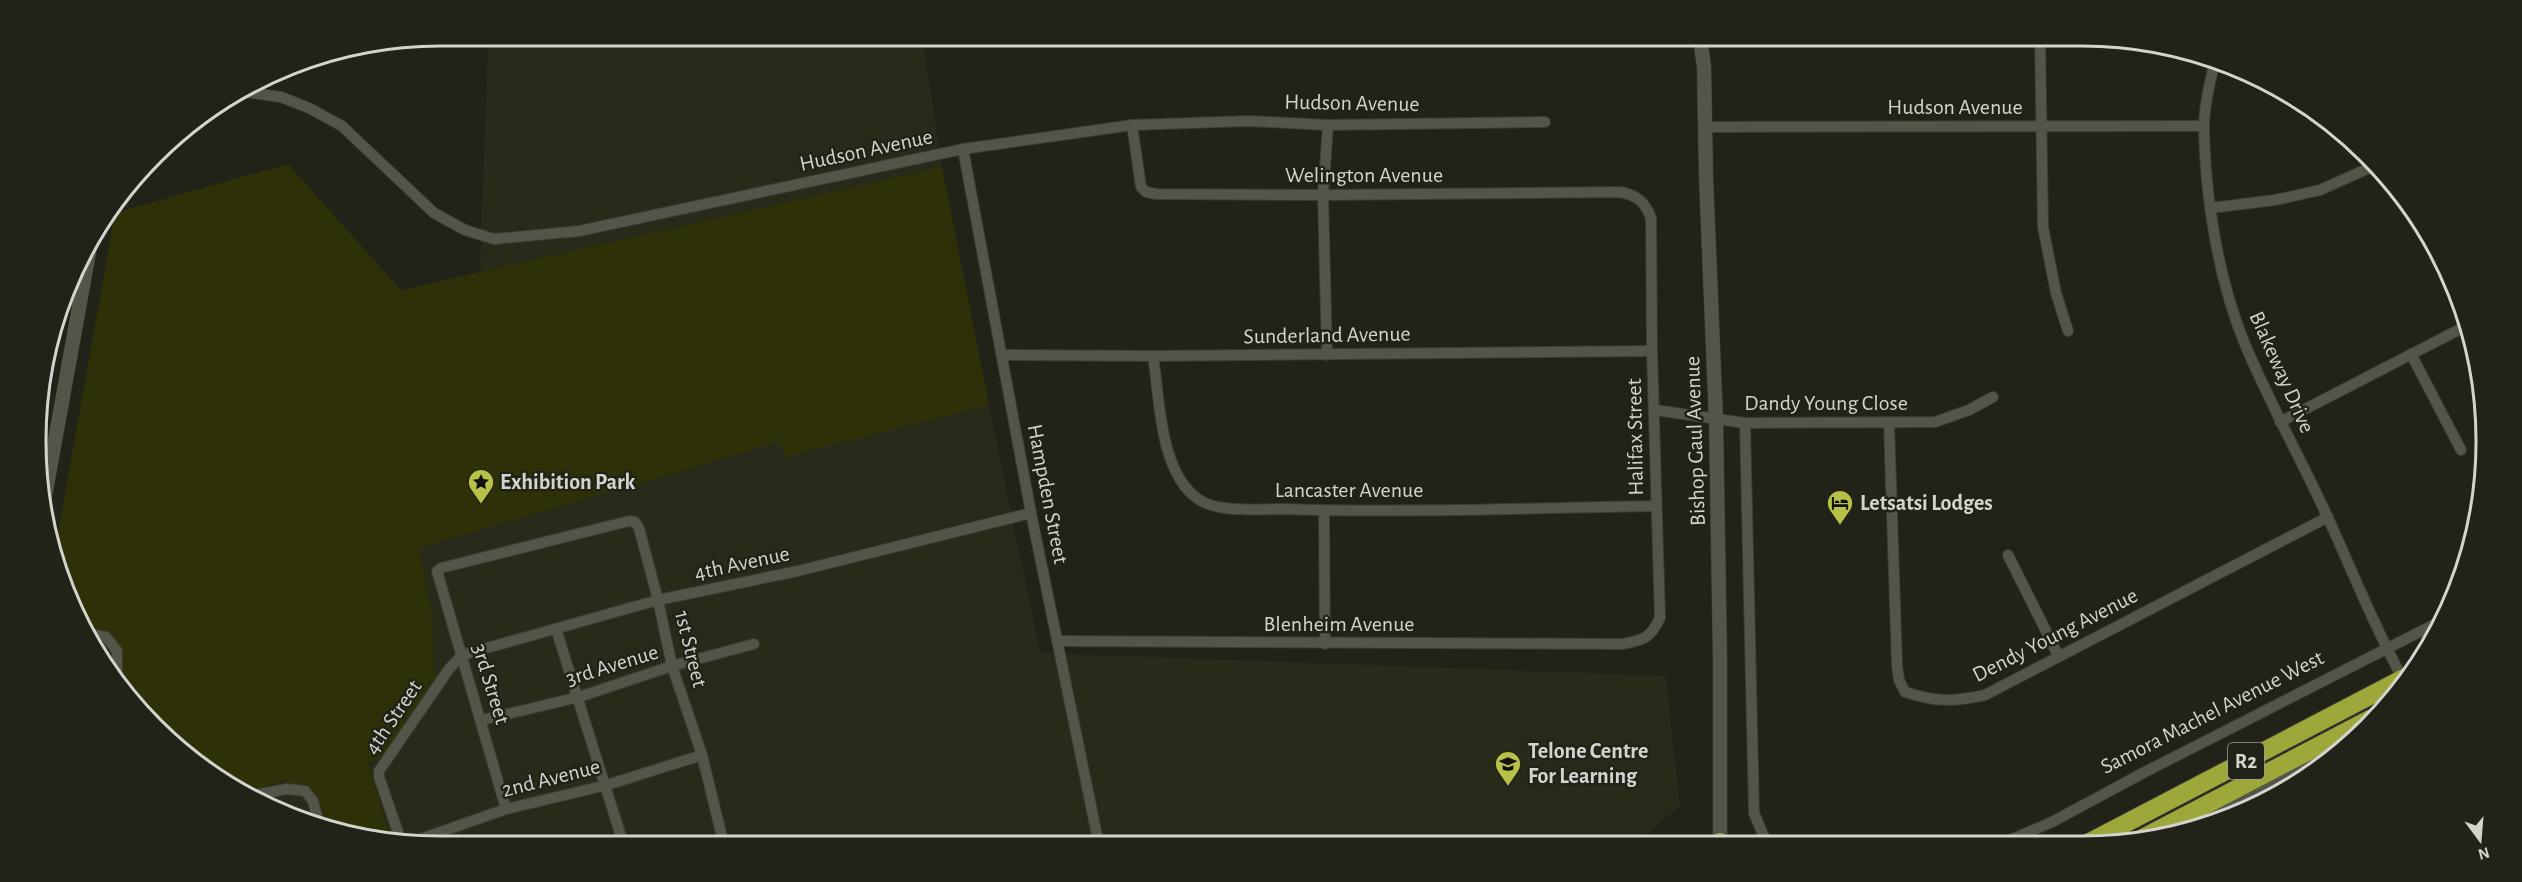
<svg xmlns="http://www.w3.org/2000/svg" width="2522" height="882" viewBox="0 0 2522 882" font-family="'Alegreya Sans',sans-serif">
<rect width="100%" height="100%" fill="#212318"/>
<g fill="#292b1a">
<path d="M923,41L942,167L480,272L488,43Z"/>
<path d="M989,405L1040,653L1666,676L1680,806L1636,844L441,846L391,839L368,762L385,757L435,679L432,617L419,548L779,442L785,456Z"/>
<path d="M89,631L108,634L120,685L104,666Z"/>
<path d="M288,780L289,787L307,782L322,826L247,792Z"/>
</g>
<path fill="#2e3108" d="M288,164L401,290L942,167L989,405L785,457L779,442L419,548L432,617L435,679L385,757L368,762L391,839L337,832L322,826L307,782L289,788L287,780L247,792L216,778L154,727L120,685L108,635L89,631L54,556L115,213Z"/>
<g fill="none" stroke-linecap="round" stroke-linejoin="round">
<g stroke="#3b3c34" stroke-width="12">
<g id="street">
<path d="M2040,36L2043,227L2056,293L2068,331"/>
<path d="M2215,61C2210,82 2204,106 2204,128C2205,196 2218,278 2244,342C2269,402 2301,459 2328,518C2353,572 2374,627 2403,679"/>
<path d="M246,92L281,97L309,108L342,126L434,213L465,230L494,239L579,231L963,149L1132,125L1249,121L1328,125L1545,122"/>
<path d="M1706,127L2204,126"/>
<path d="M963,149L1031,513L1099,845"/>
<path d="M2211,208L2275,200L2320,190L2376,165"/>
<path d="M2411,354L2461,450"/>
<path d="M1002,355L1153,356L1652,351"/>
<path d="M1327,355L1323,195L1328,125"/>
<path d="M1153,356C1160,400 1159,471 1198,499C1217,513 1260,509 1283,509C1407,513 1531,508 1655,506"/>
<path d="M1655,410L1745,423L1935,422L1969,410L1993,397"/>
<path d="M2280,422L2468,325"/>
<path d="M1745,423L1754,813L1764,837L1770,843"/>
<path d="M1889,424L1897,665L1899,680L1905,692C1935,702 1954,702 1985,695L2328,517"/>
<path d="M1324,511L1325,644"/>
<path d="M2008,555L2058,655"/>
<path d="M556,629L624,846"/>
<path d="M90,634L106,637L117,651V682"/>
<path d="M1057,641L1622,644C1643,640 1650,639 1660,618L1652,351L1651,218C1645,202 1637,195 1620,192L1323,195L1156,194L1146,192L1141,187L1132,125"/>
<path d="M482,720L579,697L672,666L754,644"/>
<path d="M255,795L287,789L305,791L313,801L319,824"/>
<path d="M506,809L437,571L441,568L629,521L635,522L639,528L658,600L672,666L702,755L724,845"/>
<path d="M2201,822L2339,751"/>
<path d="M401,841L379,777V771L449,669L462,655L658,600L798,571L1031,513"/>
<path d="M412,842L506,809L607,785L702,755"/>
<path d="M2003,843L2052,822L2143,773L2441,621"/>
</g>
</g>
<g stroke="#3b3c34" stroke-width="15">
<g id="secondary">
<path d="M1700,38L1704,67L1706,177L1716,420L1720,658V843"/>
<path d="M43,507L91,241"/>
</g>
</g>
<g stroke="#3b3c34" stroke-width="20">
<g id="highway">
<path d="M1720,842L1721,843"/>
<path d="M2135,842L2370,719"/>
<path d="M2088,843L2404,678"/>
</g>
</g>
<use href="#street" stroke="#535549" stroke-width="10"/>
<use href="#secondary" stroke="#535549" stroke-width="14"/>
<use href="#highway" stroke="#9ea739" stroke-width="18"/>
</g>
<defs>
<g id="sight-pin" transform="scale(1.35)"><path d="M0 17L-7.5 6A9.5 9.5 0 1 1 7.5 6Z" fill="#b7c148" stroke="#212318"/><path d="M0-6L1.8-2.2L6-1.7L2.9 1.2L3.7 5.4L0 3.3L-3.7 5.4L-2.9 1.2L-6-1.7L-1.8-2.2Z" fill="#111"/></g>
<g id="hotel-pin" transform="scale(1.35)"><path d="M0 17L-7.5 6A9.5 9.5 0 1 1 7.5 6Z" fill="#b7c148" stroke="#212318"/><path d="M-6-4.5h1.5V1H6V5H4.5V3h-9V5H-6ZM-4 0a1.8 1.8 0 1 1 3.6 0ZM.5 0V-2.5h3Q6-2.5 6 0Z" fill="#111"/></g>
<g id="university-pin" transform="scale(1.35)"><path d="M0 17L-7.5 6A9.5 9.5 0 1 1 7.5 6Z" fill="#b7c148" stroke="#212318"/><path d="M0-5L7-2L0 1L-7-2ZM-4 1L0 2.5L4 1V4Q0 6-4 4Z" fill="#111"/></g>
</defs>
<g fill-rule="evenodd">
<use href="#sight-pin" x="481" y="482"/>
<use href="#hotel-pin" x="1840" y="503"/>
<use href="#university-pin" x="1508" y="764"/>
</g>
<g text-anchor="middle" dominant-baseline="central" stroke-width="5" stroke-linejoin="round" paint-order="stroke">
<rect fill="#212318" stroke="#9e9f97" stroke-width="1.5" x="2228" y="743" width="36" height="36" rx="4.5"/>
<g font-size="21" font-weight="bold" fill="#d3d4cd">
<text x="2246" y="761">R2</text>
</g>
<g font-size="22" fill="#d3d4cd" stroke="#212318">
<text transform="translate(1352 103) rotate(1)">Hudson Avenue</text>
<text x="1955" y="107">Hudson Avenue</text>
<text transform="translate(866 150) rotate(-12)">Hudson Avenue</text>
<text x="1364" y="175">Welington Avenue</text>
<text transform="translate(1327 335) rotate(-1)">Sunderland Avenue</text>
<text transform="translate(2282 372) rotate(66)">Blakeway Drive</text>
<text x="1826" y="403">Dandy Young Close</text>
<text transform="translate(1635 437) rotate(-91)">Halifax Street</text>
<text transform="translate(1695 441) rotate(-92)">Bishop Gaul Avenue</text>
<text x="1349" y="490">Lancaster Avenue</text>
<text transform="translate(1048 494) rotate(79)">Hampden Street</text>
<text transform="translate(742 563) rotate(-12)">4th Avenue</text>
<text x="1339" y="624">Blenheim Avenue</text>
<text transform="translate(2055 635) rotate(-27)">Dendy Young Avenue</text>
<text transform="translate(691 649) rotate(76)">1st Street</text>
<text transform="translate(612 665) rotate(-17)">3rd Avenue</text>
<text transform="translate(491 684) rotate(73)">3rd Street</text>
<text transform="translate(2212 712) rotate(-27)">Samora Machel Avenue West</text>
<text transform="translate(393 717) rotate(-56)">4th Street</text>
<text transform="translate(551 778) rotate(-14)">2nd Avenue</text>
</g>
<g font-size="22" font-weight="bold" fill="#d3d4cd" stroke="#212318" text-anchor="start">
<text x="500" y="482">Exhibition Park</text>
<text x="1860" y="503">Letsatsi Lodges</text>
<text x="1528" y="751">Telone Centre<tspan x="1528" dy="25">For Learning</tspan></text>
</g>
</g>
<path d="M0 0H2522V882H0ZM440 46H2082A394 394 0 0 1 2476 440V442A394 394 0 0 1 2082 836H440A394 394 0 0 1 46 442V440A394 394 0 0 1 440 46Z" fill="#212318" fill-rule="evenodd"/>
<path fill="none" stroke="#d3d4cd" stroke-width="3" d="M440 46H2082A394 394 0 0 1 2476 440V442A394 394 0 0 1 2082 836H440A394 394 0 0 1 46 442V440A394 394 0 0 1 440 46Z"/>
<g transform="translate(2480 840) rotate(164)" stroke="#212318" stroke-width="4.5" paint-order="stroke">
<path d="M0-4.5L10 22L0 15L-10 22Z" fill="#d3d4cd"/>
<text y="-9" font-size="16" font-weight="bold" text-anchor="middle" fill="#d3d4cd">N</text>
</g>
</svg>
